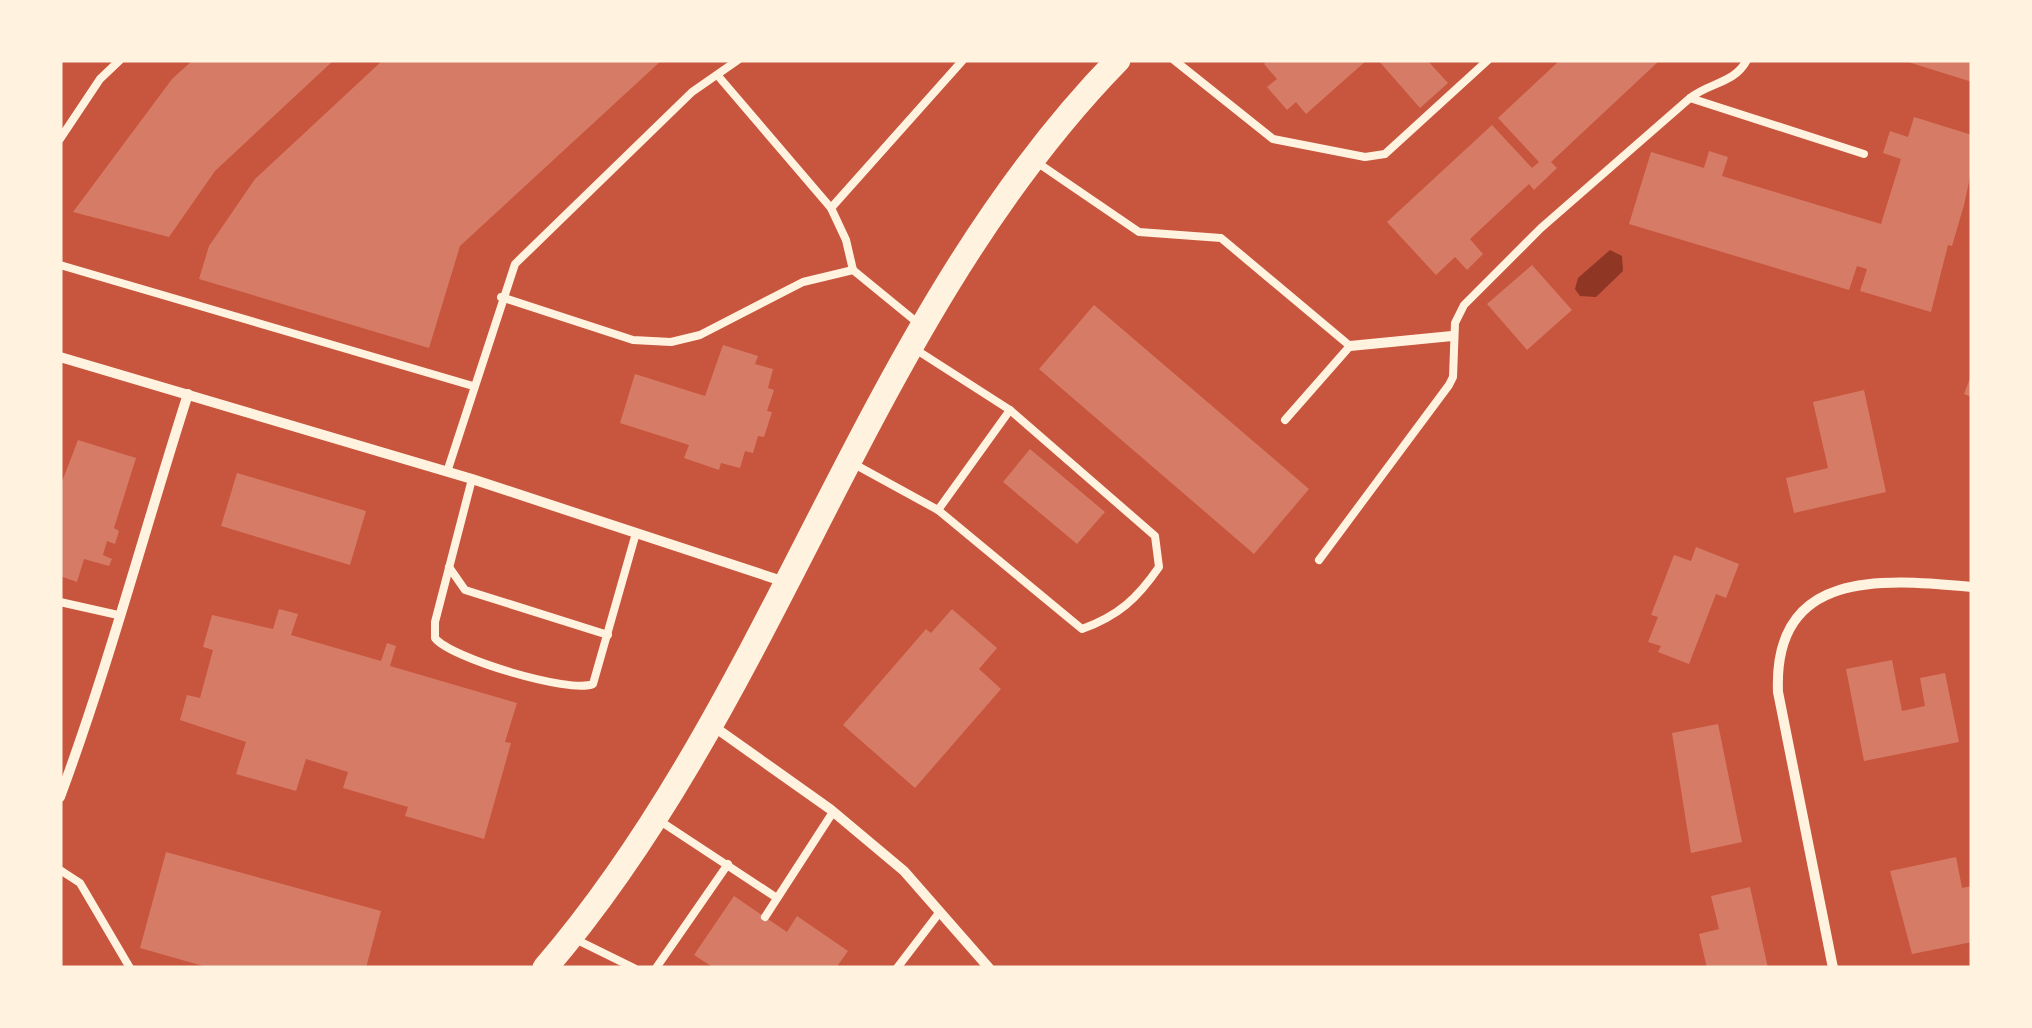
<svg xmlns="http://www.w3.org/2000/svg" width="2032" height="1028" viewBox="0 0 2032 1028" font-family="Montserrat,sans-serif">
<rect width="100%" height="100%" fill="#c8553d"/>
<path fill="#8f3625" d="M1610,250L1622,256L1623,271L1596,297L1580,296L1575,289L1578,278Z"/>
<g fill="#d67c66">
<path d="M193,60H334L215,171L169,237L73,212L172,79Z"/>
<path d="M383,60H662L460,246L429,348L199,279L209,246L255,179Z"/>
<path d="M1267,60H1367L1306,114L1296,102L1287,110L1267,87L1277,79L1264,64Z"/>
<path d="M1378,60H1427L1448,83L1420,108Z"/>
<path d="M1560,60H1660L1551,162L1557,168L1534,190L1529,184L1470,239L1483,254L1467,270L1455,257L1436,275L1387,222L1492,125L1532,168L1539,162L1498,118Z"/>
<path d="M1905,60H1972V82L1905,61Z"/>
<path d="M1914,117L1972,135V168L1964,205L1952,246L1948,245L1931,312L1860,291L1867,269L1857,266L1849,290L1629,224L1651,152L1704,168L1709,151L1728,157L1722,176L1881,224L1901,159L1883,153L1890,131L1908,137Z"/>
<path d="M1532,265L1572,310L1527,350L1487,304Z"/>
<path d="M1094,305L1309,489L1254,554L1039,369Z"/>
<path d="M723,345L758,356L755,364L773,369L768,388L774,390L767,411L772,412L764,437L758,436L753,453L745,451L740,468L721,463L719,470L684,458L689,445L620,423L635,374L705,396Z"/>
<path d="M1972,373V397L1964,394Z"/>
<path d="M1864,390L1886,492L1794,513L1786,478L1828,468L1813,402Z"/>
<path d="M78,440L136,458L114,528L119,531L115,544L107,541L103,555L112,559L109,566L84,559L77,582L60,576V487Z"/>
<path d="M1030,449L1105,512L1077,544L1003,482Z"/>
<path d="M237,473L366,511L350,565L221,526Z"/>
<path d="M1696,547L1739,564L1726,598L1716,594L1689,664L1658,652L1661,646L1648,642L1658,617L1651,615L1674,555L1691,561Z"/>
<path d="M279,609L298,614L291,635L381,661L387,643L396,646L390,666L517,703L505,742L511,743L484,839L405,816L408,807L343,788L348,772L306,759L296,791L236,774L246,742L180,720L187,695L200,698L213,650L203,647L212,615L273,629Z"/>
<path d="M952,609L997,648L979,669L1001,689L915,788L843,725L926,629L931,633Z"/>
<path d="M1892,660L1902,711L1925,706L1920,678L1945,673L1959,742L1864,761L1846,669Z"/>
<path d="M1718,724L1742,842L1691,853L1672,733Z"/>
<path d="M166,852L381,911L366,968H210L140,948Z"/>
<path d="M1956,857L1962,888L1972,886V942L1912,954L1890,871Z"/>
<path d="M1750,887L1768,968H1707L1699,934L1719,929L1711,896Z"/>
<path d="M734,896L787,932L797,916L848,951L836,968H714L694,955Z"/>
</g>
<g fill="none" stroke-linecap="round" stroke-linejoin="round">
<g stroke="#fff3e0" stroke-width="8">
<path d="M1174,60L1273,139L1365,157L1385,154L1488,60"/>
<path d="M719,77L831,208L846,240L853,270L919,324"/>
<path d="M1690,98L1864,154"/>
<path d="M60,139L100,79L120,60"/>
<path d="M1035,161L1139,232L1221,238L1350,346L1285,420"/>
<path d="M831,208L963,60"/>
<path d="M60,265L473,386"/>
<path d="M501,297L633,340L671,342L700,335L803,282L853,270"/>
<path d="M854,464L938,510L1082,629C1118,616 1137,599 1159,567L1155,536L1010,410L915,349"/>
<path d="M447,472L515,264L692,92L738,60"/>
<path d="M472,479L435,622V638C450,658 570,694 593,684L636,533"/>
<path d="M938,510L1010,410"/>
<path d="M1319,560L1449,385L1453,377L1455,323L1464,305L1541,228L1690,98C1710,82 1734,84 1747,60"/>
<path d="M449,567L465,590L608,635"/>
<path d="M60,602L118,615"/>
<path d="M660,821L777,898"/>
<path d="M60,870L80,883L130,968"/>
<path d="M765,917L833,812"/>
<path d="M575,939L634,968"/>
<path d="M656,968L728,864"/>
<path d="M897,968L939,913"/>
</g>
<g stroke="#fff3e0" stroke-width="10">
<path d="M1350,346L1452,336"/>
<path d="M60,357L472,479L785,582"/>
<path d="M713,726L830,809L904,871L989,968"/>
<path d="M60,797C109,665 145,528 188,394"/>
<path d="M1833,968L1778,692C1773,568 1883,579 1972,587"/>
</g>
<path stroke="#fff3e0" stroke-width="25" d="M545,968C780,694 865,319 1118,60"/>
</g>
<rect width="2032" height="1028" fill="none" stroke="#fff3e0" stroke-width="125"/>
</svg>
